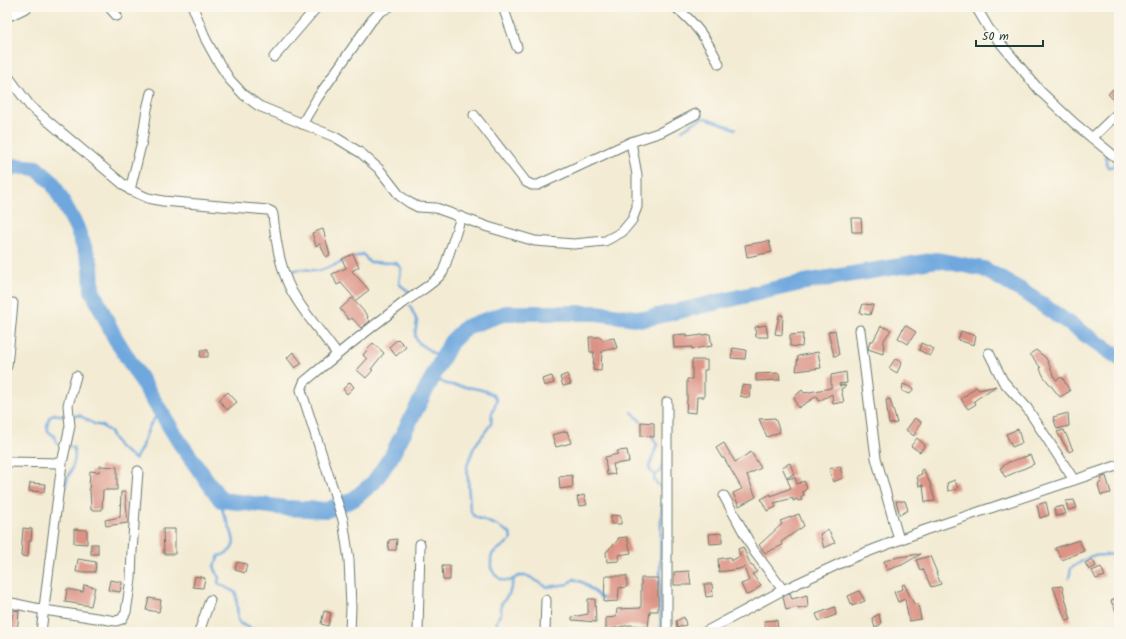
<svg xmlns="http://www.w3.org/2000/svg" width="1126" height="639" viewBox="0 0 1126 639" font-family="Kalam,sans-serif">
<rect width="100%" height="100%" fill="#fbf7ec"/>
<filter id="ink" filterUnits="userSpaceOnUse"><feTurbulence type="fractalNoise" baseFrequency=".025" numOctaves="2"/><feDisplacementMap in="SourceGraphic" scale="8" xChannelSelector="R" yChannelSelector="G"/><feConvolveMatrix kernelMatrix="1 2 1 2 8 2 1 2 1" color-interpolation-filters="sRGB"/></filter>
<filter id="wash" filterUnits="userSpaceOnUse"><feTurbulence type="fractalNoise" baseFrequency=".012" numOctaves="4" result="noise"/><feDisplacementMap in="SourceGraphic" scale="16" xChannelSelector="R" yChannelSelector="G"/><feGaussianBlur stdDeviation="0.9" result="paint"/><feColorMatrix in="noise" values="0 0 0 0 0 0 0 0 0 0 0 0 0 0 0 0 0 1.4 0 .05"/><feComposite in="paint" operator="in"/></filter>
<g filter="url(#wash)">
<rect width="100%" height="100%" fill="#f3ebd3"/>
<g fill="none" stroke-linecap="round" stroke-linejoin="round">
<g stroke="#6fa8de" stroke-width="2.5">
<path d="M706,118L736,129"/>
<path d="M682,130L698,120L704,118"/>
<path d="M1106,153V163L1108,167H1111L1117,163H1119"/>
<path d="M352,258L363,254L369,262L396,263L401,268L399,284L412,294"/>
<path d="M285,269L289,271L302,269L319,271L345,261"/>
<path d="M410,306L417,321L415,335L416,339L420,344L442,359"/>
<path d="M433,376C437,378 440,381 444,383C456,388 492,386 497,400L492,413L491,424L474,447L467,466L470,509L473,515L478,518L496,525L510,533L511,540L493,553L491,558V568L495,575L502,580L509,581L519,576H528L547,587L568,584L574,579L584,583L600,597L608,599"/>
<path d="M632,412L643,424"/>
<path d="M651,434L657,445L649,467L651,472L655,475"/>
<path d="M655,475L654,480L664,491"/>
<path d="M655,475L660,472L664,463"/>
<path d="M65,487C68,474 79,460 73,447H63L57,444L54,436L48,431L47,425L49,418L54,414L69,417L79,415L94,424L102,426L109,431L119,447L135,459L141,449L149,427L160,410"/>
<path d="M221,500C222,504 222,509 223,512C230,530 245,549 219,556L214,566L219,578L218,583L236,593L238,620L239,623L250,628L251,632"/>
<path d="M1069,578L1071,568L1091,556L1119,554"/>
<path d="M660,592L661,517L663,500"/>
<path d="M660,594L661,632"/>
<path d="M496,632L497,621L501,613V604L509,594L514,579"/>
</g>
<path stroke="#6fa8de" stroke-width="16" d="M7,170L16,166L36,168L52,182L76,226L91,265L92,290L114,336L180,443L221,500L286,508L327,510L354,499L374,482L391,457L451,342L466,327L506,313H597L644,319L805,282L937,260L984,269L1024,292L1119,358"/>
</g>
<g id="blocks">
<g fill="#dc9284">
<path d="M1113,89L1119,95V106L1108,94Z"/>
<path d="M851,218H861L862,232H852Z"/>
<path d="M323,229L330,255L326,257L320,244L316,246L312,233Z"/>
<path d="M769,241L772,252L747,257L745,245Z"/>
<path d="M353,254L359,267L352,271L369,290L356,300L341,283L337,285L332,274L346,268L342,259Z"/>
<path d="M352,298L368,316L367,318L370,321L361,328L352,318L349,320L340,309Z"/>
<path d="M863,304L873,305L870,315L860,313Z"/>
<path d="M779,315H783L782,335L775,334Z"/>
<path d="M766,325L768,337H756L755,327Z"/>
<path d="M905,325L916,332L908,344L898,338Z"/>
<path d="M881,326L891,330L884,340L883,354L868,349L870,341H873Z"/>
<path d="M835,330L839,355L834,356L828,332Z"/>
<path d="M961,331L976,336L974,345L958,340Z"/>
<path d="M687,334V337L710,334L712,346L692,349V347L674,348L673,335Z"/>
<path d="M803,334L802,347L790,346V335Z"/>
<path d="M589,337H601L602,340L614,338L617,348L602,351L601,371L593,370L594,352H590Z"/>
<path d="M398,339L406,347L396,356L389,347Z"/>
<path d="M373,343L384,353L371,369L373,370L366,378L357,370L367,359L363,355Z"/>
<path d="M921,343L934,349L930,356L919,350Z"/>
<path d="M733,348L746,350L745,359L731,358Z"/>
<path d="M201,350H208V357H200Z"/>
<path d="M1036,350L1046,358L1056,380L1062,377L1070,391L1060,397L1044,377L1040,369L1041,368L1030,354Z"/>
<path d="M293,352L302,363L295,368L287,358Z"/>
<path d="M818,352L821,368L796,371L798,356Z"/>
<path d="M895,359L902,362L897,373L889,368Z"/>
<path d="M692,360H707V370H704V397H697L696,413L686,412L687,400V379H692Z"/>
<path d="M846,372L847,383L839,384L840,386L845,385L846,386L841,389L844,402L833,404L832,394L819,401L817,396L798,408L794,397L802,390L804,393L831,388V375Z"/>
<path d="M779,373L780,380L756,381V374Z"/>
<path d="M567,374L571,384L563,386L560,377Z"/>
<path d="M552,376L554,383L544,386L542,379Z"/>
<path d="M350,382L354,387L347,394L343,389Z"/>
<path d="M903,384L914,388L910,394L902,391Z"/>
<path d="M742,385L751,386L749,398L740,396Z"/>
<path d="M996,386L974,401L976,404L968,409L961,399L976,387L979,390Z"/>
<path d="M228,392L237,402L227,410L219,400Z"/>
<path d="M890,399L897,423L889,424L886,400Z"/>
<path d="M1068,413L1069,426L1057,429L1053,417Z"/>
<path d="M775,418L780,432L767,437L759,419Z"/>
<path d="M915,418L921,422L914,436L906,430Z"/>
<path d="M641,422L654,423V437L641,436Z"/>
<path d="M1018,429L1022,443L1012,447L1006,434Z"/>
<path d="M1064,430L1073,450L1069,452L1057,432Z"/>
<path d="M567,431L571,443L556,447L552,435Z"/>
<path d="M917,438L925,445L920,452L911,446Z"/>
<path d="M724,443L735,462L751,452L761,468L747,475L756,497L739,506L733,493L742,489L724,458H722L716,448Z"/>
<path d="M627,450L629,462L613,464L615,474L607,475L605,457L618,454L617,451Z"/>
<path d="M1030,455L1034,464L1005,477L1000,468L1009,462Z"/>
<path d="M790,463L794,474L787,478L782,467Z"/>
<path d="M100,466L117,467V490H103L102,510H91L90,490H89L90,471L99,472Z"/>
<path d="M840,466L843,478L833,482L829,469Z"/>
<path d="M923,469L930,483L935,501L925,502L923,485L919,486L917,476L922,474L921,470Z"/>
<path d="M572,475L573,487L560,489L559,477Z"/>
<path d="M1106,476L1111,493L1101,495L1098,485L1101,482L1102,477Z"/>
<path d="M795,477L797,484L804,481L807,488L803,492L804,495L801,497L802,500L798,501L797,499L793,501V498L774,503L776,507L767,511L761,499L771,494V496L791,488L787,479Z"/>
<path d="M955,480L958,489L948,491L947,483Z"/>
<path d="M30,483L45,484L44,492L29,491Z"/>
<path d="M121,492H125L128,523L106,526L105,520L120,517Z"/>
<path d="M584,495L587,505L579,506L577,497Z"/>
<path d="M1074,500L1077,508L1068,510L1066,501Z"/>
<path d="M896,501H905L908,510L900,515Z"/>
<path d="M1046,502L1049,515L1040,518L1037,505Z"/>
<path d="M1063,506L1066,514L1056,516L1054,508Z"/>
<path d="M799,514L804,526L781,542L783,545L765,553L759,545L782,524L780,521Z"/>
<path d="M611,515L621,516V524H611Z"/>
<path d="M23,528L32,529L31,541H29L28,557L21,556Z"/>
<path d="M74,529L87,530V544L74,543Z"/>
<path d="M163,529H175V554H164Z"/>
<path d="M828,529L835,543L824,548L820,534Z"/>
<path d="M722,533V543L710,544L709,534Z"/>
<path d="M627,537L631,553L618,555L619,561L607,562L606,552L618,540V538Z"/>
<path d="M397,539L396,550H388L389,540Z"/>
<path d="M1079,540L1084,551L1062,560L1055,548Z"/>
<rect x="91" y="544" width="7" height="10"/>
<path d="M743,547L751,566L753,565L757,572L752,574L761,585L751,594L746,595L741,584L749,581L744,567L739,569L719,572L718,559L730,557L731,561L740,556L738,549Z"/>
<path d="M921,554L902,565L887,570L884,561L898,557Z"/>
<path d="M930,556L937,573H936L941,584L931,587L923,569L920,570L916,560Z"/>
<path d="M78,559L96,562L95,572H76Z"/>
<path d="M1092,559L1096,566L1089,570L1085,563Z"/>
<path d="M237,562L247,564L245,573L235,570Z"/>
<path d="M442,566H450V580H443Z"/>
<path d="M1101,567L1105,576L1096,579L1092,571Z"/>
<path d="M689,571L691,585H674V572Z"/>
<path d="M195,576L205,578L203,588L193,587Z"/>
<path d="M605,576H627V587L619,588L618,601L604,602Z"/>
<path d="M641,578H658V611H650L648,627L630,625L606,630V618L616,617L617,609L641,608Z"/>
<path d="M110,580L122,582L120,592L108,590Z"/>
<path d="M704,584H712L713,596L706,597Z"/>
<path d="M904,584L914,604H918L921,619L909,621L905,599L898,602L894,592L903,589L902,585Z"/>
<path d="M84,585L95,587L91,606L65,602L67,589L83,592Z"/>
<path d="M1062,586L1071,620L1066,621L1053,587Z"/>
<path d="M859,591L865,601L852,606L848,596Z"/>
<path d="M790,593L792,599L807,595L808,607L798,609L797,607L786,610L783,597Z"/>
<path d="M1119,597V618L1111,601Z"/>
<path d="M149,598L161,600L159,612L146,610Z"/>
<path d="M588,599H595L596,622L572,620V617L588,614Z"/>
<path d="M835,607L836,615L819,621L816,614Z"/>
<path d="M14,610L19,611L18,623L16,632H8Z"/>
<path d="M324,611L331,613L328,626L321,624Z"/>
<path d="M879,614L881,624L875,628L872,618Z"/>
<path d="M684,617L686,625L677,628L676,621Z"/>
<path d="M777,620L778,630L767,632L764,621Z"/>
</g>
</g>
</g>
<g filter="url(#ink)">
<use href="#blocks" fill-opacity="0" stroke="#697a6c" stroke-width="1"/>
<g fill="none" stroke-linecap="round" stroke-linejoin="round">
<g stroke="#697a6c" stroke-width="11">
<g id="minor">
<path d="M109,7L117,16"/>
<path d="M193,7L206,40L217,60L230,80L244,95L259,106L335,137L361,153L379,169L400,196L410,203L418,207L436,208L488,227L535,241L574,244L605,241L622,232L632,220L637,207V175L631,142"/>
<path d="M503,7L517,47"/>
<path d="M675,7C694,21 709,43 719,64"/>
<path d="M976,7L989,29L1040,91L1074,123L1119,160"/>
<path d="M7,17L28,7"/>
<path d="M274,57L317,7"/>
<path d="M7,75L30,106L130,190L148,198L163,201L268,210L272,212L273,215C276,243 281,277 297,300C309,319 324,336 337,354"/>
<path d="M474,115L526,182L532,185H538L631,142L661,132L696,114"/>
<path d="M302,124L318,97L372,20L380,12L389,7"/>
<path d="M1092,138L1119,112"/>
<path d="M130,190L142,141L147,109L151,93"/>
<path d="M860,330L876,458L899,540"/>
<path d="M989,353L1003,381L1027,408L1074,480"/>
<path d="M7,366L13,303"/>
<path d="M7,462L62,463"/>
<path d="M724,496L754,551L783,590"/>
<path d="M7,602L44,610L116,621L122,619L126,612L131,579L132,551L138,471"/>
<path d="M41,632L62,463L70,426L68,405L76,376"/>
<path d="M199,632L210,600"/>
<path d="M350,632L351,607L349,560L343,520L301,390L304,382C336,355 369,329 402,304C416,293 432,286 443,272L461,217"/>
<path d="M418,632L420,544"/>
<path d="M545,632L546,600"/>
<path d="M667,632V402"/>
<path d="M705,632L783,590L854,557L925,530L1119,465"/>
</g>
</g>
<use href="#minor" stroke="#fff" stroke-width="9"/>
</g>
</g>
<rect width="1126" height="639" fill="none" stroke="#fbf7ec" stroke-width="24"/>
<path d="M976 40v6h67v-6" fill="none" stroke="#1f3d34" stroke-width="2"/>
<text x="982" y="40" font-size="12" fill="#1f3d34" stroke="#fbf7ec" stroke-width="3" paint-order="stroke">50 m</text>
</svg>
